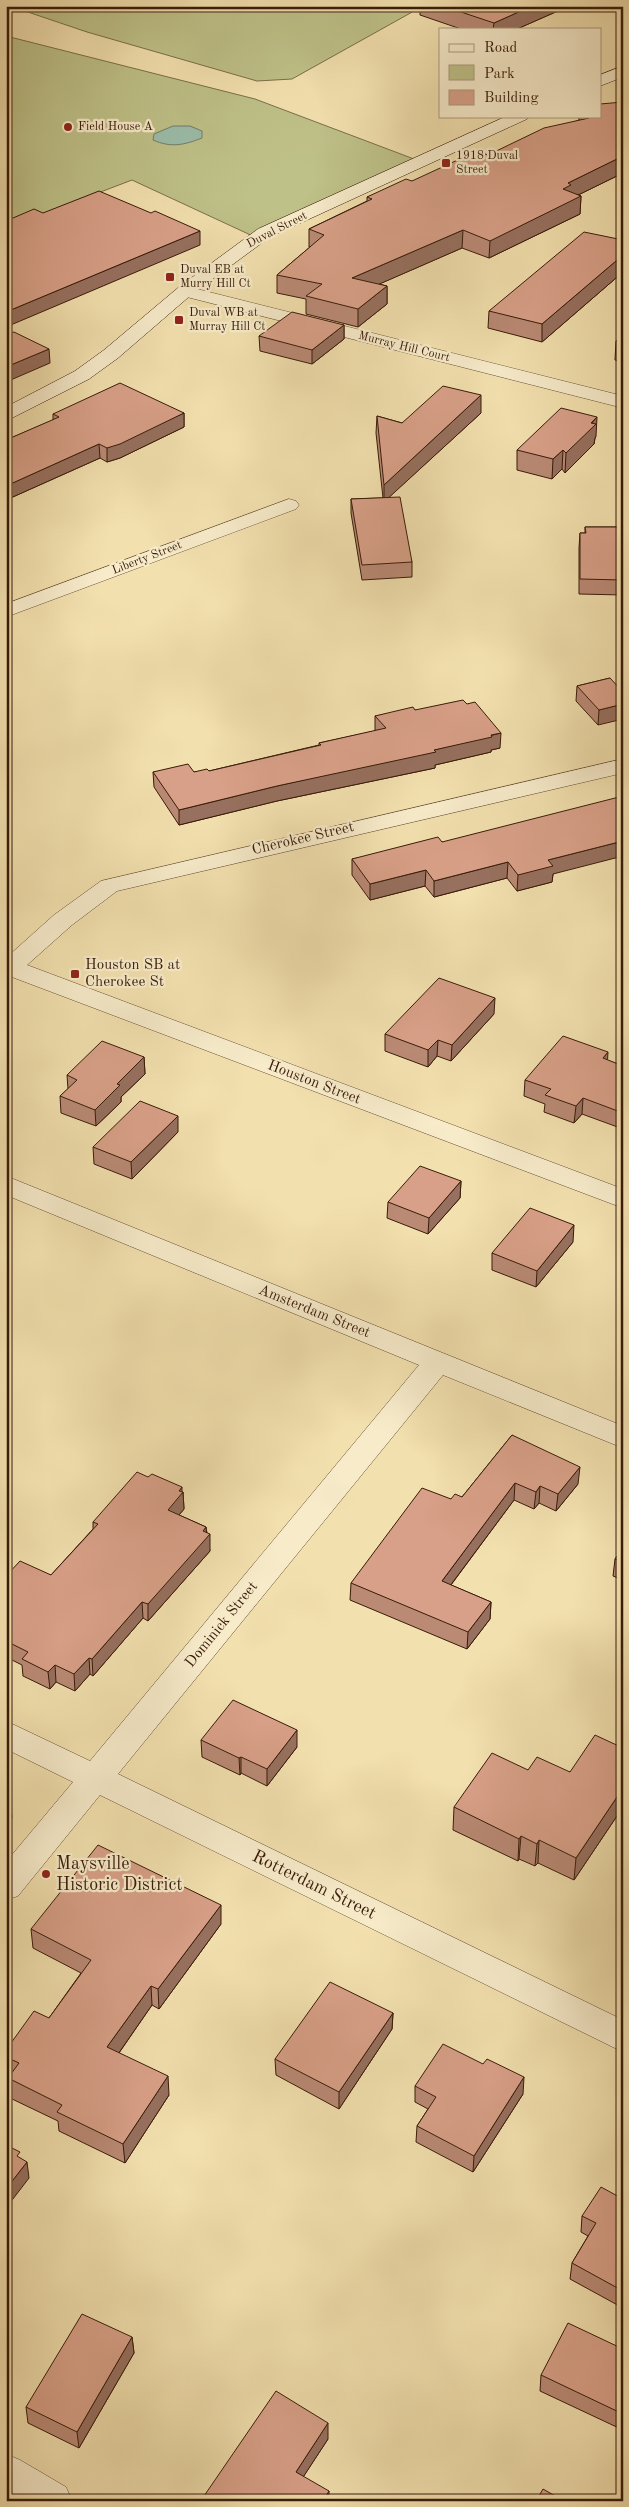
<svg xmlns="http://www.w3.org/2000/svg" width="629" height="2507" viewBox="0 0 629 2507" font-family="'Old Standard TT',serif">
<rect width="100%" height="100%" fill="#f2e0ae"/>
<filter id="stains"><feTurbulence type="fractalNoise" baseFrequency=".004" numOctaves="4"/><feColorMatrix values="0 0 0 0 .2 0 0 0 0 .09 0 0 0 0 .02 0 0 0 .5 -.17"/></filter>
<radialGradient id="worn" r=".72"><stop offset=".6" stop-color="#630" stop-opacity="0"/><stop offset="1" stop-color="#630" stop-opacity=".3"/></radialGradient>
<g fill="#bec188" stroke="#7b6e48">
<path d="M423,6L292,79L257,81L87,32L13,7Z"/>
<path d="M6,36L255,99L422,162L257,238L132,180L6,228Z"/>
</g>
<path fill="#9bbdaa" stroke="#737c69" d="M173,126H190L202,131V138C184,145 171,148 153,140L154,134Z"/>
<g fill="none" stroke-linecap="round" stroke-linejoin="round">
<g stroke="#664c32" stroke-width="1">
<g id="street">
<path d="M185,286L623,396V408L179,295L176,291L179,287Z"/>
<path d="M289,499L296,501L299,505L296,509L6,617V604Z"/>
<path d="M623,759V773L117,891L72,925L27,965L623,1189V1208L12,977L6,978V958L54,915L101,881Z"/>
<path d="M6,1176L623,1426V1448L443,1375L118,1774L623,2020V2052L100,1795L18,1896L6,1900V1862L73,1782L6,1749V1721L90,1761L419,1365L6,1195Z"/>
<path d="M6,2454L20,2460L66,2487L72,2501H15L6,2495Z"/>
</g>
</g>
<g stroke="#381b08" stroke-width="1">
<g id="secondary">
<path d="M623,66V77L600,86V75Z"/>
<path d="M507,116H529L527,119L270,237L191,295L118,358L89,379L6,421V407L75,371L104,350L179,287L258,229Z"/>
</g>
</g>
<use href="#street" fill="#f7ebca" fill-rule="evenodd"/>
<use href="#secondary" fill="#f7ebca" fill-rule="evenodd"/>
</g>
<g fill="#ba8a75" stroke="#381b08">
<path d="M420,6H567V7L517,29H461L420,15Z"/>
<path d="M623,102V173L578,195L581,196L580,214L489,258L462,248L379,284L387,286V304L358,327L306,314V299L277,293V275L310,247H309V229L367,201V197L488,155L579,120V116H600Z"/>
<path d="M623,240V272L542,342L488,328L489,311Z"/>
<path d="M344,325V339L312,364L260,351L259,336Z"/>
<path d="M623,334V362L615,360L616,341Z"/>
<path d="M184,413V427L120,458L107,462L100,458L6,500V440L53,420V414Z"/>
<path d="M481,413L389,497L412,562V577L362,580L351,513V499L383,498L376,433L377,416L402,423Z"/>
<path d="M596,436L595,438L594,444L565,473L562,469L552,479L517,470V450Z"/>
<path d="M585,527H623V595L579,594V548L580,533H585Z"/>
<path d="M610,678L598,725L576,701L577,686Z"/>
<path d="M415,710L500,748L491,750V752L435,765V768L277,801L179,825L154,787L153,772H194L209,771L319,745V743L375,731V716Z"/>
<path d="M442,842L553,874L552,882L517,891L507,878L434,897L425,886L370,900L352,875V859Z"/>
<path d="M494,1014L451,1061L437,1056L428,1067L385,1051V1034Z"/>
<path d="M144,1057L145,1074L121,1097V1102L96,1126L61,1113L60,1096L68,1089L67,1075Z"/>
<path d="M607,1060L623,1066V1129L582,1114L574,1123L544,1112L545,1104L524,1096L525,1080Z"/>
<path d="M178,1132L132,1179L94,1164L93,1147Z"/>
<path d="M461,1181L460,1198L428,1234L387,1218L388,1202Z"/>
<path d="M573,1242L536,1287L492,1270V1253Z"/>
<path d="M512,1435L578,1484L556,1511L539,1503L534,1509L514,1500L451,1585L491,1602L490,1619L467,1649L350,1600L351,1583L451,1499L462,1497Z"/>
<path d="M182,1492H183L184,1509L179,1515L206,1527L210,1551L148,1621L143,1618L93,1676L90,1674L75,1691L56,1682L50,1689L23,1676L22,1665L6,1657V1576L51,1575L93,1529V1522Z"/>
<path d="M623,1548V1580L613,1576L615,1559Z"/>
<path d="M201,1740L297,1747L267,1786L241,1773L240,1775L202,1757Z"/>
<path d="M623,1748V1807L574,1880L538,1863L535,1866L519,1859L518,1861L453,1830L454,1807L528,1770L570,1772Z"/>
<path d="M221,1924L159,2009L152,2005L119,2053L169,2095L125,2163L59,2131L58,2121L10,2098L8,2078L9,2076L6,2075V2050L49,2018L81,1973L33,1948L31,1929Z"/>
<path d="M393,2013L392,2029L339,2109L276,2075L275,2059Z"/>
<path d="M415,2086L523,2094L473,2172L416,2142L417,2126L428,2109L415,2102Z"/>
<path d="M623,2199V2308L570,2279L572,2263L588,2236L581,2232L582,2216Z"/>
<path d="M132,2337L134,2353L79,2448L28,2423L26,2407Z"/>
<path d="M623,2349V2430L540,2391L541,2375Z"/>
<path d="M328,2439L303,2477L329,2501H204V2496Z"/>
</g>
<g fill="#97705f" stroke="#381b08">
<path d="M532,6H567V7L517,29H493L494,23Z"/>
<path d="M623,156V173L570,199L581,196L580,214L489,258L490,241L563,189L568,183Z"/>
<path d="M463,230L462,248L352,296V278Z"/>
<path d="M200,231V245L6,327V312Z"/>
<path d="M623,255V272L542,342V324Z"/>
<path d="M387,286V304L358,327V309Z"/>
<path d="M344,325V339L312,364V350Z"/>
<path d="M49,349L50,363L6,382V367Z"/>
<path d="M481,395V413L384,502V485Z"/>
<path d="M184,413V427L120,458L107,462V448Z"/>
<path d="M597,417L596,436L595,438L594,444L565,473L566,453Z"/>
<path d="M99,444L100,458L6,500V486Z"/>
<path d="M563,450L562,469L552,479L553,459Z"/>
<path d="M623,704V719L598,725L599,710Z"/>
<path d="M501,733L500,748L491,750V752L435,765V768L277,801L179,825V810L277,786L434,750Z"/>
<path d="M623,841V856L553,874L552,882L517,891L518,875L548,860Z"/>
<path d="M508,862L507,878L434,897V881Z"/>
<path d="M426,870L425,886L370,900V884Z"/>
<path d="M495,998L494,1014L451,1061L452,1045Z"/>
<path d="M438,1040L437,1056L428,1067V1050Z"/>
<path d="M608,1052L607,1069L603,1058Z"/>
<path d="M144,1057L145,1074L121,1097V1102L96,1126L95,1110L117,1084Z"/>
<path d="M583,1098L582,1114L574,1123L576,1106Z"/>
<path d="M178,1116V1132L132,1179L131,1162Z"/>
<path d="M461,1181L460,1198L428,1234L429,1218Z"/>
<path d="M574,1225L573,1242L536,1287L537,1271Z"/>
<path d="M580,1467L578,1484L556,1511L558,1494Z"/>
<path d="M515,1483L514,1500L441,1598L442,1581Z"/>
<path d="M540,1486L539,1503L534,1509L536,1492Z"/>
<path d="M182,1487V1494L183,1492L184,1509L169,1527L168,1510L179,1491Z"/>
<path d="M206,1527L207,1537L210,1534V1551L148,1621V1604Z"/>
<path d="M142,1602L143,1618L93,1676L92,1659Z"/>
<path d="M491,1602L490,1619L467,1649L468,1632Z"/>
<path d="M89,1658L90,1674L75,1691L74,1674Z"/>
<path d="M55,1665L56,1682L50,1689L48,1672Z"/>
<path d="M297,1730V1747L267,1786V1769Z"/>
<path d="M241,1757V1773L240,1775L239,1758Z"/>
<path d="M623,1788V1807L574,1880L576,1858Z"/>
<path d="M10,1796L12,1818L6,1825V1800Z"/>
<path d="M521,1836L519,1859L518,1861L519,1839Z"/>
<path d="M539,1840L538,1863L535,1866L537,1844Z"/>
<path d="M221,1905V1924L159,2009L158,1989Z"/>
<path d="M151,1986L152,2005L109,2067L107,2047Z"/>
<path d="M393,2013L392,2029L339,2109V2092Z"/>
<path d="M168,2076L169,2095L125,2163L123,2144Z"/>
<path d="M524,2077L523,2094L473,2172L474,2156Z"/>
<path d="M27,2162L29,2178L6,2208V2189Z"/>
<path d="M132,2337L134,2353L79,2448L77,2432Z"/>
<path d="M328,2423V2439L296,2488V2472Z"/>
<path d="M329,2491V2501H323Z"/>
</g>
<g fill="#d8a088" stroke="#381b08">
<path d="M443,6H532L494,23Z"/>
<path d="M623,102V156L568,183L571,185L563,189L581,196L490,241L463,230L352,278L387,286L358,309L306,296L322,284L277,275L324,235L309,229L372,199L367,197L406,179L412,181L477,151L488,155L544,128L589,118L588,116H600V104Z"/>
<path d="M99,191L151,213L155,211L200,231L6,312V221L34,209L43,213Z"/>
<path d="M584,232L623,240V255L542,324L489,311Z"/>
<path d="M292,312L344,325L312,350L259,336Z"/>
<path d="M14,332L49,349L6,367V335Z"/>
<path d="M623,334V342L616,341Z"/>
<path d="M120,383L184,413L120,444L107,448L99,444L6,486V440L59,417L53,414Z"/>
<path d="M443,386L481,395L384,485L377,416L402,423Z"/>
<path d="M561,408L597,417L591,423L596,424L566,453L563,450L553,459L517,450Z"/>
<path d="M400,497L412,562L362,565L351,499Z"/>
<path d="M585,527H623V580L580,579V533H586Z"/>
<path d="M610,678L623,692V704L599,710L577,686Z"/>
<path d="M463,700L467,704L475,702L501,733L491,735L492,737L434,750L436,752L277,786L179,810L153,772L188,764L194,772L207,769L209,771L321,745L319,743L386,728L375,716L413,707L415,710Z"/>
<path d="M623,796V841L548,860L553,866L518,875L508,862L434,881L426,870L370,884L352,859L438,837L442,842Z"/>
<path d="M439,978L495,998L452,1045L438,1040L428,1050L385,1034Z"/>
<path d="M563,1036L608,1052L603,1058L623,1066V1113L583,1098L576,1106L545,1095L551,1089L525,1080Z"/>
<path d="M102,1041L144,1057L117,1084L120,1085L95,1110L60,1096L77,1080L67,1075Z"/>
<path d="M140,1101L178,1116L131,1162L93,1147Z"/>
<path d="M420,1166L461,1181L429,1218L388,1202Z"/>
<path d="M530,1208L574,1225L537,1271L492,1253Z"/>
<path d="M512,1435L580,1467L558,1494L540,1486L536,1492L515,1483L442,1581L491,1602L468,1632L351,1583L422,1488L451,1499L455,1494L462,1497Z"/>
<path d="M137,1472L148,1477L152,1474L182,1487L179,1491L183,1492L168,1510L206,1527L203,1531L210,1534L148,1604L142,1602L92,1659L89,1658L74,1674L55,1665L48,1672L22,1659L28,1652L6,1641V1576L20,1561L51,1575L98,1524L93,1522Z"/>
<path d="M623,1548V1562L615,1559Z"/>
<path d="M233,1700L297,1730L267,1769L241,1757L239,1758L201,1740Z"/>
<path d="M595,1735L623,1748V1788L576,1858L539,1840L537,1844L521,1836L519,1839L454,1807L492,1753L528,1770L537,1757L570,1772Z"/>
<path d="M6,1794L10,1796L6,1800Z"/>
<path d="M98,1845L221,1905L158,1989L151,1986L107,2047L168,2076L123,2144L57,2112L62,2105L8,2078L19,2063L6,2057V2050L34,2011L49,2018L91,1960L31,1929Z"/>
<path d="M330,1982L393,2013L339,2092L275,2059Z"/>
<path d="M443,2044L483,2064L487,2059L524,2077L474,2156L417,2126L436,2097L415,2086Z"/>
<path d="M6,2145L20,2152L17,2156L27,2162L6,2189Z"/>
<path d="M601,2187L623,2199V2291L572,2263L596,2223L582,2216Z"/>
<path d="M82,2314L132,2337L77,2432L26,2407Z"/>
<path d="M568,2323L623,2349V2414L541,2375Z"/>
<path d="M276,2391L328,2423L296,2472L329,2491L323,2501H212L204,2496Z"/>
<path d="M543,2489L564,2501H536Z"/>
</g>
<g fill="#8f2418" stroke="#f7ebca" stroke-width="2">
<circle cx="68" cy="127" r="5"/>
<rect x="441" y="158" width="10" height="10" rx="2.5"/>
<rect x="165" y="272" width="10" height="10" rx="2.5"/>
<rect x="174" y="315" width="10" height="10" rx="2.5"/>
<rect x="70" y="969" width="10" height="10" rx="2.5"/>
<circle cx="46" cy="1874" r="5"/>
</g>
<g text-anchor="middle" dominant-baseline="central" stroke-width="4.5" stroke-linejoin="round" paint-order="stroke">
<g font-size="12" fill="#381b08" stroke="#f7ebca" text-anchor="start">
<text x="78" y="127">Field House A</text>
<text x="456" y="156">1918 Duval<tspan x="456" dy="14">Street</tspan></text>
<text x="180" y="270">Duval EB at<tspan x="180" dy="14">Murry Hill Ct</tspan></text>
<text x="189" y="313">Duval WB at<tspan x="189" dy="14">Murray Hill Ct</tspan></text>
</g>
<g font-size="12" fill="#381b08" stroke="#f7ebca">
<text transform="translate(277 230) rotate(-27)">Duval Street</text>
<text transform="translate(404 347) rotate(14)">Murray Hill Court</text>
<text transform="translate(147 558) rotate(-21)">Liberty Street</text>
</g>
<g font-size="15" fill="#381b08" stroke="#f7ebca">
<text transform="translate(303 839) rotate(-13)">Cherokee Street</text>
<text transform="translate(314 1083) rotate(21)">Houston Street</text>
<text transform="translate(314 1312) rotate(22)">Amsterdam Street</text>
<text transform="translate(222 1625) rotate(-51)">Dominick Street</text>
</g>
<g font-size="15" fill="#381b08" stroke="#f7ebca" text-anchor="start">
<text x="85" y="965">Houston SB at<tspan x="85" dy="17">Cherokee St</tspan></text>
</g>
<g font-size="18" fill="#381b08" stroke="#f7ebca" text-anchor="start">
<text x="56" y="1864">Maysville<tspan x="56" dy="21">Historic District</tspan></text>
</g>
<g font-size="18" fill="#381b08" stroke="#f7ebca">
<text transform="translate(314 1885) rotate(26)">Rotterdam Street</text>
</g>
</g>
<rect width="629" height="2507" fill="none" stroke="#f2e0ae" stroke-width="25"/>
<rect x="8" y="8" width="614" height="2492" fill="none" stroke="#381b08" stroke-width="2.5"/>
<rect x="12" y="12" width="604" height="2482" fill="none" stroke="#381b08"/>
<rect x="439" y="28" width="162" height="90" fill="#f7ebca" stroke="#ab987c"/>
<rect x="449" y="44" width="25" height="8" fill="#f7ebca" stroke="#ab987c"/>
<text x="484" y="52" font-size="15" fill="#381b08">Road</text>
<rect x="449" y="65" width="25" height="15" fill="#bec188" stroke="#ab987c"/>
<text x="484" y="78" font-size="15" fill="#381b08">Park</text>
<rect x="449" y="90" width="25" height="15" fill="#d8a088" stroke="#ab987c"/>
<text x="484" y="102" font-size="15" fill="#381b08">Building</text>
<rect width="100%" height="100%" filter="url(#stains)"/>
<rect width="100%" height="100%" fill="url(#worn)"/>
</svg>
